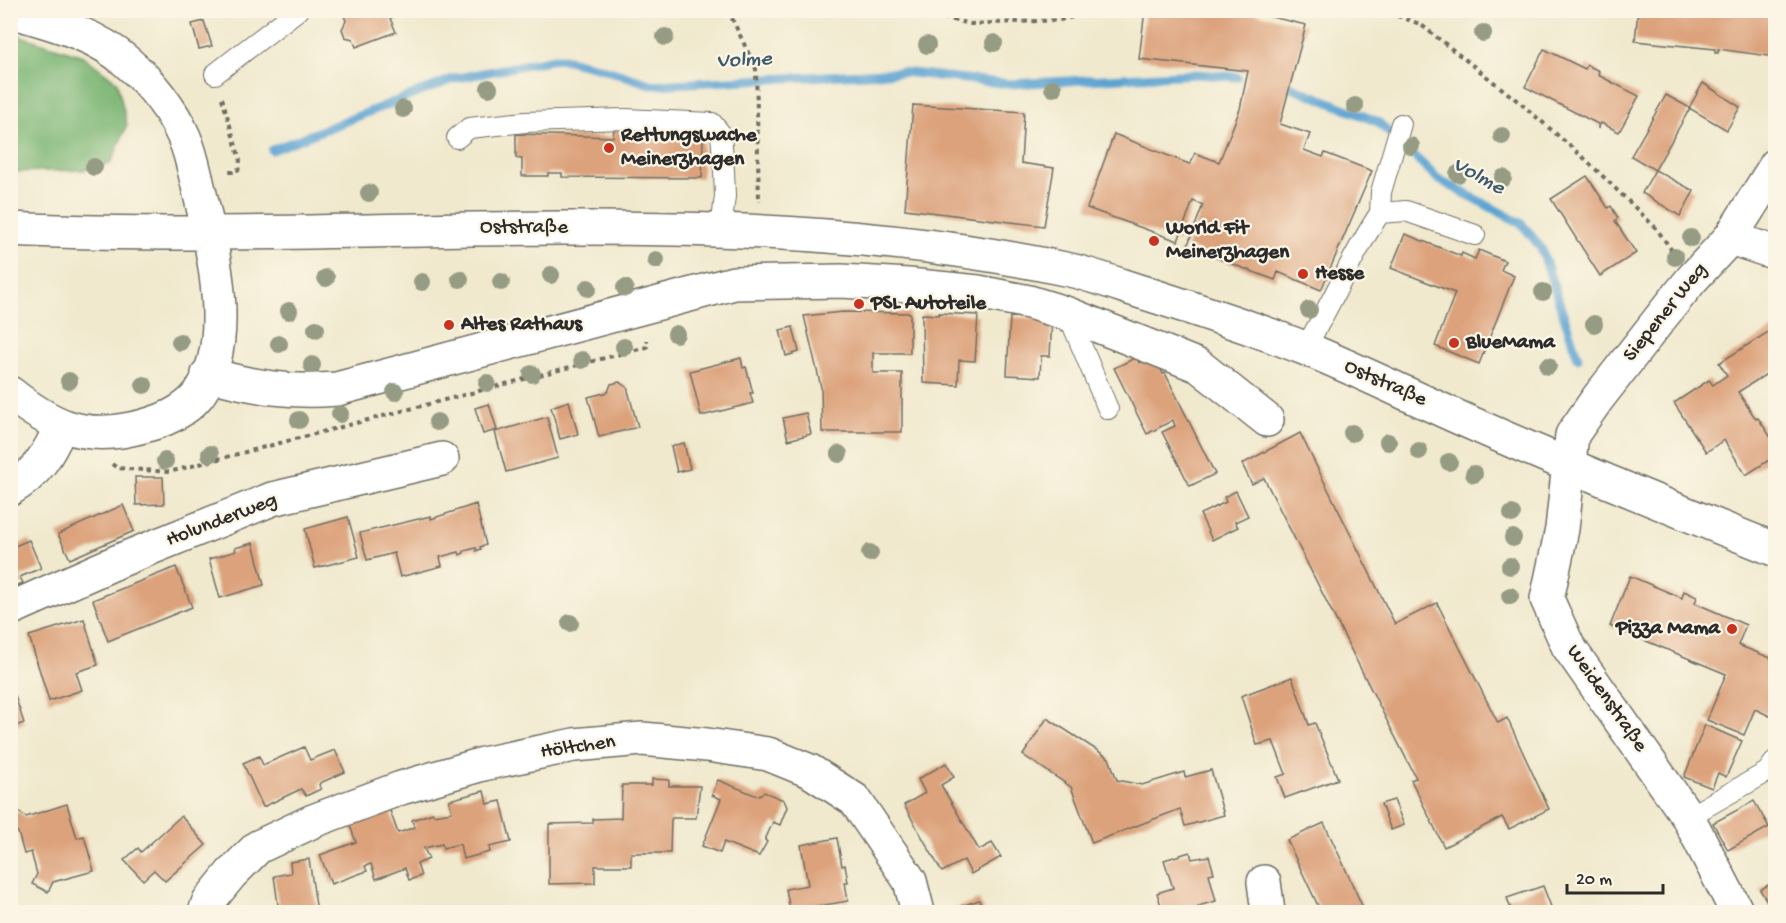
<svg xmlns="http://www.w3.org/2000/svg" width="1786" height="923" viewBox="0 0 1786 923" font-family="'Gochi Hand',sans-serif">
<rect width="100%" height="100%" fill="#fcf5e5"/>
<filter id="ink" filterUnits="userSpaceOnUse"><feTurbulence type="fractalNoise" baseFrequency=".0167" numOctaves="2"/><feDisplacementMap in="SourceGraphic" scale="12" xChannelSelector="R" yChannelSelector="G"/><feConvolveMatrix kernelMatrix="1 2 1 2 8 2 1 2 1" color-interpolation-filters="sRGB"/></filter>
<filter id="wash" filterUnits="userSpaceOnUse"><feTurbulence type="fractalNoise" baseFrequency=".008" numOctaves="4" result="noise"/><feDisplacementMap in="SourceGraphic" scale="24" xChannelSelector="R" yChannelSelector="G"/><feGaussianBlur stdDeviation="1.35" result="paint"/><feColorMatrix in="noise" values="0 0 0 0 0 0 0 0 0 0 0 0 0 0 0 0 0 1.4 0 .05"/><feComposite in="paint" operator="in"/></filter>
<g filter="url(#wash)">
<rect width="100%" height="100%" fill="#f0e9ce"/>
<path fill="#7ab573" stroke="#52704f" stroke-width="1.5" d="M11,33L83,56L117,82L127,125L111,163L83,170L11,172Z"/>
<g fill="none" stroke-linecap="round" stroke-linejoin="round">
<g stroke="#5ba3d2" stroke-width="9">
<path d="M1292,87L1378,122L1438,179L1522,224L1541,248L1578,358"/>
<path d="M272,150L453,79L559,58L597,67L653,85L902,72L1010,84L1197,74L1237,77"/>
</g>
</g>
<g id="blocks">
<g fill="#dca27b">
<path d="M342,10H408V11L390,18L396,32L356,47L353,39L345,37L342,29L346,21Z"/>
<path d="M1145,10H1241L1306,25L1280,124L1310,134L1304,150L1323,157L1325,153L1372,171L1321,290L1278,272L1275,280L1187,247L1203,205L1193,201L1178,241L1087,208L1114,134L1189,164L1191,163L1195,153L1219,162L1240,109L1248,71L1139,59Z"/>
<path d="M1638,10H1769V13L1776,14V57L1718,49V53H1715V49L1635,41Z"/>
<path d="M204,21L212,46L199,49L192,24Z"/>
<path d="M1544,49L1585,69L1587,65L1599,71L1598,75L1639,96L1619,132L1601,123L1598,129V124L1525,87Z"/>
<path d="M1703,83L1740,107L1727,130L1689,108Z"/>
<path d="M1666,95L1690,108L1655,170L1694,191L1680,216L1642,193L1655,170L1631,156Z"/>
<path d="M913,105L1024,112L1021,163L1054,168L1044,226L905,209Z"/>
<path d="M614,128H636L635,136L703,137L702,178L562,177V173H548V176H522V159L516,158V134L613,137Z"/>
<path d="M1587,176L1608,208L1611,206L1618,218L1615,221L1636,253L1600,276L1551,199Z"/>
<path d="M1405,234L1461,256L1462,253L1475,259L1479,250L1505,261L1501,270L1514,276L1479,364L1435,346L1455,293L1391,268Z"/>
<path d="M843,312L910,313V353H873V373H902V432H822L821,387L804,316Z"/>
<path d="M939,313L978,315L975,361L959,360L958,385L923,383L922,314L939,315Z"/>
<path d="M1010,317L1052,319L1050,356H1041L1040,377L1007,375Z"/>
<path d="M793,327L799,352L786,356L780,330Z"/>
<path d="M1776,327V368L1738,392L1756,419L1758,418L1776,445V470L1769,460L1746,475L1724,440L1706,452L1674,403L1709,380L1713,385L1727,375L1719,363Z"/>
<path d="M1137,357L1139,363L1150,357L1156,360L1163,374L1165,373L1215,474L1190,486L1162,432L1175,426L1173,420L1147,434L1114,368Z"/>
<path d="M741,358L743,368L746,367L753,393H750L753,403L701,416L690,371Z"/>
<path d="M619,382L627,387L638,427L599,437L588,397L608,392L611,384Z"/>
<path d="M569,401L578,434L560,439L551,407Z"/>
<path d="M489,404L497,430L483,434L475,408Z"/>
<path d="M806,413L811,434L788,440L783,418Z"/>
<path d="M547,417L558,458L506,472L495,432Z"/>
<path d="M1300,433L1395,624L1437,603L1498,723L1507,718L1549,809L1509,829L1502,817L1444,847L1411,780L1416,778L1264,478L1252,484L1242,464Z"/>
<path d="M684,443L690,469L677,472L671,446Z"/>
<path d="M135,477H163L164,504L136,505Z"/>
<path d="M1236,491L1248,516L1235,522L1238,527L1212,540L1200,514L1226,502L1224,497Z"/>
<path d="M476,504L486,545L480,547L481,549L476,551V548L464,551V553L460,555L459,552L440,557L442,566L400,577L394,553L367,560L360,533L431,516V519Z"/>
<path d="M123,505L134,531L70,559L58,534Z"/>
<path d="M348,517L359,557L315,568L305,529Z"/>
<path d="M29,540L41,568L20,577L23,583L10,588V548Z"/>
<path d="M253,543L264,585L220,598L209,559L236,551L235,548Z"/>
<path d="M176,567L192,607L108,641L93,600Z"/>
<path d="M1630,576L1682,598L1684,591L1697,597L1695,603L1746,625L1738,645L1776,660V719L1755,709L1744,735L1707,720L1726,674L1610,626Z"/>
<path d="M84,619L98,665L76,672L82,690L49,701L29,636Z"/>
<path d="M1292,677L1309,725L1315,723L1338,779L1285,798L1277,777L1286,774L1273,741L1257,745L1241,696Z"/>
<path d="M10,681L24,723L10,728Z"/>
<path d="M1047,718L1109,758L1117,780L1142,785L1184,772L1185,777L1211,770L1224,815L1185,826L1180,809L1092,843L1071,787L1023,755Z"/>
<path d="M1705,725L1742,741L1726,777L1718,773L1712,788L1684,777Z"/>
<path d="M304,747L310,760L335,750L345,772L320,783L319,785L321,789L306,796L301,789L263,807L243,763L259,756L263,765Z"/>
<path d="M946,763L954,777L941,785L979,850L992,843L1001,857L971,874L964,860L942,872L904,805L925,793L918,779Z"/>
<path d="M652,779L669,780V786H700L696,818H672L671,820L670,853H631V866H595V883L549,884V824L593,823V819L621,818L622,785H652Z"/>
<path d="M718,780L757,796L764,792L784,800L787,807L780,825L773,822L765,840L767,842L759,856L724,842L720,853L702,846L721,799L712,795Z"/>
<path d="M484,791L487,804L501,801L511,842L489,847L490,852L463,859L460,844L443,848L442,844L424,848L429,859L417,864L421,876L409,880L405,868L376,879L371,864L365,866L367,871L331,884L320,855L356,842L349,823L389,808L398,833L415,827L412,820L433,813L434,815L452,812L449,800Z"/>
<path d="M1394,800L1404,825L1391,830L1381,804Z"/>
<path d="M1754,801L1769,827L1728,850L1713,823Z"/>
<path d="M67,804L77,838L84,836L94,871L53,882L48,892L32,884L37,874L31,852L24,854L18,832L10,828V823L17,811L26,817Z"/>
<path d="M181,816L206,845L165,881L154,870L143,880L124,860L138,848L141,852Z"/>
<path d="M1324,823L1340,857L1365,912H1321L1287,840Z"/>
<path d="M837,838L842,866L845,865L848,882H845L848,901L790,911L786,889L808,885L801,845Z"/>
<path d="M1190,852L1192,859L1209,856L1214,873L1209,874L1216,901L1198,906L1200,912H1163L1157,893L1173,888L1164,860Z"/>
<path d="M309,859L317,912H279L274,876L291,873L290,862Z"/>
<path d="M1776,880V912H1774L1760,890Z"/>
<path d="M1543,886L1553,912H1512L1507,898Z"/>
<path d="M979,900L984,912H954L953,909Z"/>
</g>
</g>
</g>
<g filter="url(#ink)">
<use href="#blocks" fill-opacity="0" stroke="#706e64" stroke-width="1.5"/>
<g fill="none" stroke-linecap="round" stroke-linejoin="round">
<g stroke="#706e64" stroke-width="22">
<g id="service">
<path d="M215,74L298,10"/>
<path d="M457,138L469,128L525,122L625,119L712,123L721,134L724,171L725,196L721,230"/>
<path d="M1380,213L1381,192L1401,124"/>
<path d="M1068,314L1108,409"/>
<path d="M1305,348C1332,304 1351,256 1380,213L1406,211L1475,235"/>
<path d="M1688,817L1767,772L1776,760"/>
</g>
</g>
<g stroke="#706e64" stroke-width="36">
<g id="minor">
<path d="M10,11C51,23 94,33 127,62C150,82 172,109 184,137C192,155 195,175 200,194C213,250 236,343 199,394C183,415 156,424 131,429C81,440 49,424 10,393"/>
<path d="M1730,238L1776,253"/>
<path d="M208,374C253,387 290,393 337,389L734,283L841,281L908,285L978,292L1029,302L1068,314L1199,366L1267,420"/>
<path d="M10,489C37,474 49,453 61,426"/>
<path d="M10,609L121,560L272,499L442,459"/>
<path d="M1264,882L1268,912"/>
<path d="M205,912L209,901L231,874L258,847L313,821L401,788L483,764L574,745L642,739L707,745L768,754L810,771L855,800L910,881L918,912"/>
<path d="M1737,912L1688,817L1568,646L1547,599L1562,529L1572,435L1598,398L1662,316L1692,279L1730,238L1776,165"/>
</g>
</g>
<g stroke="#706e64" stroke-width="36">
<path id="primary" d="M10,229C364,247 721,195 1070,270C1096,276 1122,286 1148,294C1201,311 1254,328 1304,348C1361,371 1416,399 1471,423C1572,468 1674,509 1776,550"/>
</g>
<g stroke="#706e64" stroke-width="4" stroke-dasharray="4.5 4.5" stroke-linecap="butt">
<path d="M728,10L756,69L759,202"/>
<path d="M908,10L971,24L1060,20L1101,10"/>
<path d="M1380,10L1420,24L1519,102L1584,158L1656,228L1673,252"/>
<path d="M222,98L240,160L238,172H227"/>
<path d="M112,464L117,468L169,472L647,347V340"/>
</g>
<use href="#service" stroke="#fff" stroke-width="20"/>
<use href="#minor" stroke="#fff" stroke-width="33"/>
<use href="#primary" stroke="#fff" stroke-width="33"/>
</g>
<g fill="#969c83">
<circle cx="1483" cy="33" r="9"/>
<circle cx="665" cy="37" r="9"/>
<circle cx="994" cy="43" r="9"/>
<circle cx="927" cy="45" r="9"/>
<circle cx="489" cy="88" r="9"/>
<circle cx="1053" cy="88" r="9"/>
<circle cx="1355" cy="106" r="9"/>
<circle cx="403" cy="109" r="9"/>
<circle cx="1502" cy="136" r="9"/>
<circle cx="1411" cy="146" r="9"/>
<circle cx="94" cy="167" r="9"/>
<circle cx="1458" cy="174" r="9"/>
<circle cx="1503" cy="178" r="9"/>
<circle cx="369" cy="193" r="9"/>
<circle cx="1691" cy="238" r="9"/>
<circle cx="1675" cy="257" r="9"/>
<circle cx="656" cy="260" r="9"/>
<circle cx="551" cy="275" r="9"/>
<circle cx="326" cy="278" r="9"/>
<circle cx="460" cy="279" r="9"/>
<circle cx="422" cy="282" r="9"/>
<circle cx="501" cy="282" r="9"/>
<circle cx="588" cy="288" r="9"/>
<circle cx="625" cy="288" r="9"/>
<circle cx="1543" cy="292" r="9"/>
<circle cx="1309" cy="310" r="9"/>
<circle cx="289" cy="311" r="9"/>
<circle cx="1594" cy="324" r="9"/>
<circle cx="316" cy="329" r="9"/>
<circle cx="676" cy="334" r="9"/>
<circle cx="180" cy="342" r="9"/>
<circle cx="279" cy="344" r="9"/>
<circle cx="624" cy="347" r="9"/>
<circle cx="582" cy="360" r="9"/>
<circle cx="312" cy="365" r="9"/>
<circle cx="1548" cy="366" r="9"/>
<circle cx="532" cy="374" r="9"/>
<circle cx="69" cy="381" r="9"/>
<circle cx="487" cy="383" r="9"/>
<circle cx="144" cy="385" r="9"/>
<circle cx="395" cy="392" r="9"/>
<circle cx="340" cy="414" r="9"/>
<circle cx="299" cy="420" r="9"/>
<circle cx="437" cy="422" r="9"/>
<circle cx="1352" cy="433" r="9"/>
<circle cx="1388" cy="442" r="9"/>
<circle cx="1419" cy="451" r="9"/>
<circle cx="210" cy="454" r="9"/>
<circle cx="839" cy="454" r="9"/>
<circle cx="165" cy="461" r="9"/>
<circle cx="1449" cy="462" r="9"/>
<circle cx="1474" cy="474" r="9"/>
<circle cx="1512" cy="514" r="9"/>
<circle cx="1513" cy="538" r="9"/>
<circle cx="870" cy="553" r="9"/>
<circle cx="1510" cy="566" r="9"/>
<circle cx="1510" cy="596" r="9"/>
<circle cx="570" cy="623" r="9"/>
</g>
</g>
<g fill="#c8321e" stroke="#fcf5e5" stroke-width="2">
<circle cx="609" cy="148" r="6"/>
<circle cx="1154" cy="241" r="6"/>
<circle cx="1303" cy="274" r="6"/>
<circle cx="859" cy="304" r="6"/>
<circle cx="449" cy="325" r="6"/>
<circle cx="1454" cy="343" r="6"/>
<circle cx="1732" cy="629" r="6"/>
</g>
<g text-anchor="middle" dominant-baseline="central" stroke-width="4.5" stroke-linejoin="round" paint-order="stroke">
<g font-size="21" font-weight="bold" fill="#2b2b2b" stroke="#fcf5e5" text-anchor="start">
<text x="621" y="136">Rettungswache<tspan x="621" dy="24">Meinerzhagen</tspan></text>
<text x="1166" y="229">World Fit<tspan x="1166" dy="24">Meinerzhagen</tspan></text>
<text x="1315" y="274">Hesse</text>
<text x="871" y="304">PSL Autoteile</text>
<text x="461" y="325">Altes Rathaus</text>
<text x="1466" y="343">BlueMama</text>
<text x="1720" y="629" text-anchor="end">Pizza Mama</text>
</g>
<g font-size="21" fill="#2b2b2b" stroke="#fcf5e5">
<text x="524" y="228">Oststraße</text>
<text transform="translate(1666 313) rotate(-51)">Siepener Weg</text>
<text transform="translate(1385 384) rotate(24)">Oststraße</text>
<text transform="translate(222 521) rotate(-21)">Holunderweg</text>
<text transform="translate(1606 699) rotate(55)">Weidenstraße</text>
<text transform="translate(578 748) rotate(-8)">Höltchen</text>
</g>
<g font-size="22" font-style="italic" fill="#3e5b6e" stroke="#fcf5e5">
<text transform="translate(744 61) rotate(-3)">Volme</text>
<text transform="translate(1478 177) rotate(29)">Volme</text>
</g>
</g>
<rect width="1786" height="923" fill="none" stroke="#fcf5e5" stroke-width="36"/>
<path d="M1567 884v9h96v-9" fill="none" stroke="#2b2b2b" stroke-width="3"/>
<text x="1576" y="884" font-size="18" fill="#2b2b2b" stroke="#fcf5e5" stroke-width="4.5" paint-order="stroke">20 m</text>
</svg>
